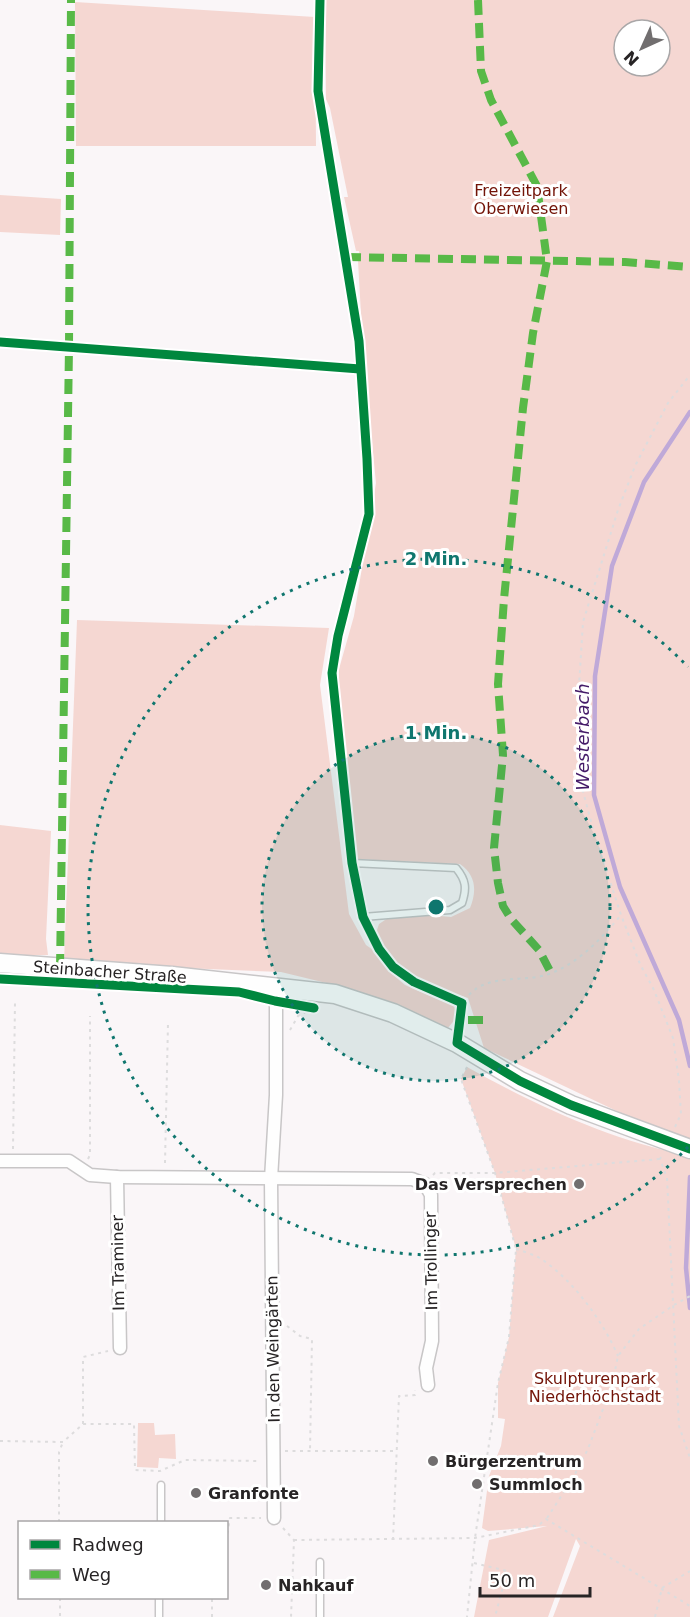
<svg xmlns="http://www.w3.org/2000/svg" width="690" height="1617" viewBox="0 0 690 1617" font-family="'DejaVu Sans',sans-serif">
<rect width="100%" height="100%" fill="#faf6f8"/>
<g fill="#f5d7d2" fill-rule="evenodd">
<path d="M325,0H690V1143L661,1132L484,1048L468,998L416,981L390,957L376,933L379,924L388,918L420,914L451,917L470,908C477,891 476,875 460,864L354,859L339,718V669L354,616L376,483L363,350L358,261H360L359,251H356L344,197H348L330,108L326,99ZM624,30H660V66H624Z"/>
<path d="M75,2L315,17L316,146H76Z"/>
<path d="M0,195L61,199L60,235L0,232Z"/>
<path d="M77,620L329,628L320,685L349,914L366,945L376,952L392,974L405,985L454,1006L457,1017L447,1029L399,1007L347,988L281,972L64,963Z"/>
<path d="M0,825L51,831L46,939L48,955H0Z"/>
<path d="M467,1067C537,1106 610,1140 690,1156V1617H553L580,1546L576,1539L548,1617H474L489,1540L547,1526L488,1531L482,1528L489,1476L501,1446L505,1419L498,1418V1383L509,1337L516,1249L495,1173L461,1079Z"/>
<path d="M138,1423H154L155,1435L175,1434L176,1459L159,1458L158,1468L137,1467Z"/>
</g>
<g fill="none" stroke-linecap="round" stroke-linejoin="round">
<g stroke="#bfa9d8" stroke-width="4.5">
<path d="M690,412L644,482L612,566L595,676L594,795L620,887L679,1020L690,1066"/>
<path d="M690,1177L686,1268L690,1308"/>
</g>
<g stroke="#c8c6c7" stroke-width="9">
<g id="lane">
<path d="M363,917L450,910L462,903C467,888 466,880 456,868L352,863L363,917L379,949L393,967L414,982L462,1003L457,1041"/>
<path d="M161,1522V1485"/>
<path d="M159,1617V1598"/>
<path d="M320,1617V1562"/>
</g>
</g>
<g stroke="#c8c6c7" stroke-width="15">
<g id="street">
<path d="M0,1161H69L90,1175L117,1177L412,1179L425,1184L431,1195L432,1341L426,1368L428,1385"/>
<path d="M117,1177L120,1348"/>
<path d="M274,1518L271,1179L276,1095V986"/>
</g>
</g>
<g stroke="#c8c6c7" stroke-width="21">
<path id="secondary" d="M0,963L172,976L335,994L393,1013L457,1043L520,1081L571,1105L690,1149"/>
</g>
<g stroke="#dddcdd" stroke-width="2" stroke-dasharray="3 4.5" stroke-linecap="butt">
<path d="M469,995C489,973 523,983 549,974C579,963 601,939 621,915"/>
<path d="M290,1030L298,1016L313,1008"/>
<path d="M467,1067L461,1079L495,1173L516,1249L509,1337L498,1383L475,1538L467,1617"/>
<path d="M675,1127L681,1114L679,1081L673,1038L654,990L640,964L621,915L593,829L581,784L579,686L583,622L618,510L635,466L668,403L690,375"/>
<path d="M13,1149L15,1002"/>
<path d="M661,1157L660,1159L667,1178L679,1426L690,1458"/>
<path d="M88,1159L90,1155V1016"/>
<path d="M165,1163L168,1023"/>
<path d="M433,1175L435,1173H495L660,1159"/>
<path d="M516,1249C523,1251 531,1254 538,1257C571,1277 603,1321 618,1356"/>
<path d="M287,1326L300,1336L312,1339L310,1451"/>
<path d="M83,1424V1357L108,1351"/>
<path d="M0,1441L63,1442L83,1424H134L135,1470L160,1471L185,1460L259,1461"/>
<path d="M285,1451H396"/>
<path d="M547,1518L573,1478L588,1449L612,1385L618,1356L639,1329L674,1305L690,1296"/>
<path d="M59,1522V1452L63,1442"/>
<path d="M283,1528L294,1540L291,1617"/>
<path d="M294,1540L475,1538L539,1525L546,1519L690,1606"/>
<path d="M393,1540L399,1396L415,1395V1390"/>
<path d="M226,1541L230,1518H261"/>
<path d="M474,1563L507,1571L495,1617"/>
<path d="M60,1598V1617"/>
<path d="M212,1617V1598"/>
<path d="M655,1617L662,1588L690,1571"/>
</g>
<use href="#lane" stroke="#fefefe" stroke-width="6"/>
<use href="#street" stroke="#fefefe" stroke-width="12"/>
<use href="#secondary" stroke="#fefefe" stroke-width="18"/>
<g stroke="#58b947" stroke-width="8" stroke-dasharray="15 8" stroke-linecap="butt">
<path d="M478,0L481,71L491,100L537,186L547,261L533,333L523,408L504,599L498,684L503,755L494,848L498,883L503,906L511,919L539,950L551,973"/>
<path d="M346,257L625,262L690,267"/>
<path d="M60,969L69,347L71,0"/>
<path d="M468,1020H489"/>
</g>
<g stroke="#fff" stroke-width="13">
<g id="cycleway">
<path d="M320,0L318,91L359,341L367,459L369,514L338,636L332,673L352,863L363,917L379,949L393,967L414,982L462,1003L457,1043L520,1081L571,1105L690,1149"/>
<path d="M0,342L360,369"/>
<path d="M0,979L239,992L275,1001L314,1008"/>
</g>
</g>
<use href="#cycleway" stroke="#00873e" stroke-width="9"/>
</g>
<circle cx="436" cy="907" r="174" fill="#0f766e" fill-opacity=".12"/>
<g fill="none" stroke="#0f766e" stroke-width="3" stroke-dasharray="3 6">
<circle cx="436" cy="907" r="174"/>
<path d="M688 1147A348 348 0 1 1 688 667"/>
</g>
<g fill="#716e6f" stroke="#fff" stroke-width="2">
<circle cx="579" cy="1184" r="6"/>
<circle cx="433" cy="1461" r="6"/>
<circle cx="477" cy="1484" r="6"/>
<circle cx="196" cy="1493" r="6"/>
<circle cx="266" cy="1585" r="6"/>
</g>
<g text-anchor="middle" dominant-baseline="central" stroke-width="6" stroke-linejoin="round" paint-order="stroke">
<g font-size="16" fill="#721307" stroke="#fff">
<text x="521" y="190">Freizeitpark<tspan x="521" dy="18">Oberwiesen</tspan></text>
<text x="595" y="1378">Skulpturenpark<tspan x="595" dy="18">Niederhöchstadt</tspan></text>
</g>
<g font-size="16" fill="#272425" stroke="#fff">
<text transform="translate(110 972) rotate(4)">Steinbacher Straße</text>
<text transform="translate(431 1261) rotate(-91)">Im Trollinger</text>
<text transform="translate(118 1263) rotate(-91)">Im Traminer</text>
<text transform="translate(273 1349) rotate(-91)">In den Weingärten</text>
</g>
<g font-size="16" font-weight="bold" fill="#272425" stroke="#fff" text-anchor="start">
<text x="567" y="1184" text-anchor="end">Das Versprechen</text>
<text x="445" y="1461">Bürgerzentrum</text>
<text x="489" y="1484">Summloch</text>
<text x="208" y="1493">Granfonte</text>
<text x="278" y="1585">Nahkauf</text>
</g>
<g font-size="18" font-style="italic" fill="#441a68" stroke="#fff">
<text transform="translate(582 737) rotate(-90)">Westerbach</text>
</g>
</g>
<circle cx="436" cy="907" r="9" fill="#0f766e" stroke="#fff" stroke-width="3"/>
<g font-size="18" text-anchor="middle" font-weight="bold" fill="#0f766e" stroke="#fff" stroke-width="6" stroke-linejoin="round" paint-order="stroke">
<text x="436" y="565">2 Min.</text>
<text x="436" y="739">1 Min.</text>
</g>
<rect x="18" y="1521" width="210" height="78" fill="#ffffff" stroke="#a9a7a8" stroke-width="1.5"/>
<rect x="30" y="1540" width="30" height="9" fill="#00873e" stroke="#a9a7a8" stroke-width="1.5"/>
<text x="72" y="1551" font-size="18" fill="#272425">Radweg</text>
<rect x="30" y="1570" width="30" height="9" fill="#58b947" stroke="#a9a7a8" stroke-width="1.5"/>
<text x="72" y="1581" font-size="18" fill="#272425">Weg</text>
<g transform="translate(642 48) rotate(225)"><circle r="28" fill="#ffffff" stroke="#a9a7a8" stroke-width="1.5"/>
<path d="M0-4.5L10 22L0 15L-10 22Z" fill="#716e6f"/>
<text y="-9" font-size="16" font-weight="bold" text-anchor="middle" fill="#272425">N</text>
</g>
<path d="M480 1587v9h110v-9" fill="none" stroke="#272425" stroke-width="3"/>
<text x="489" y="1587" font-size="18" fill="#272425" stroke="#ffffff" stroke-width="4.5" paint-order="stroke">50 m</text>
</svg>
